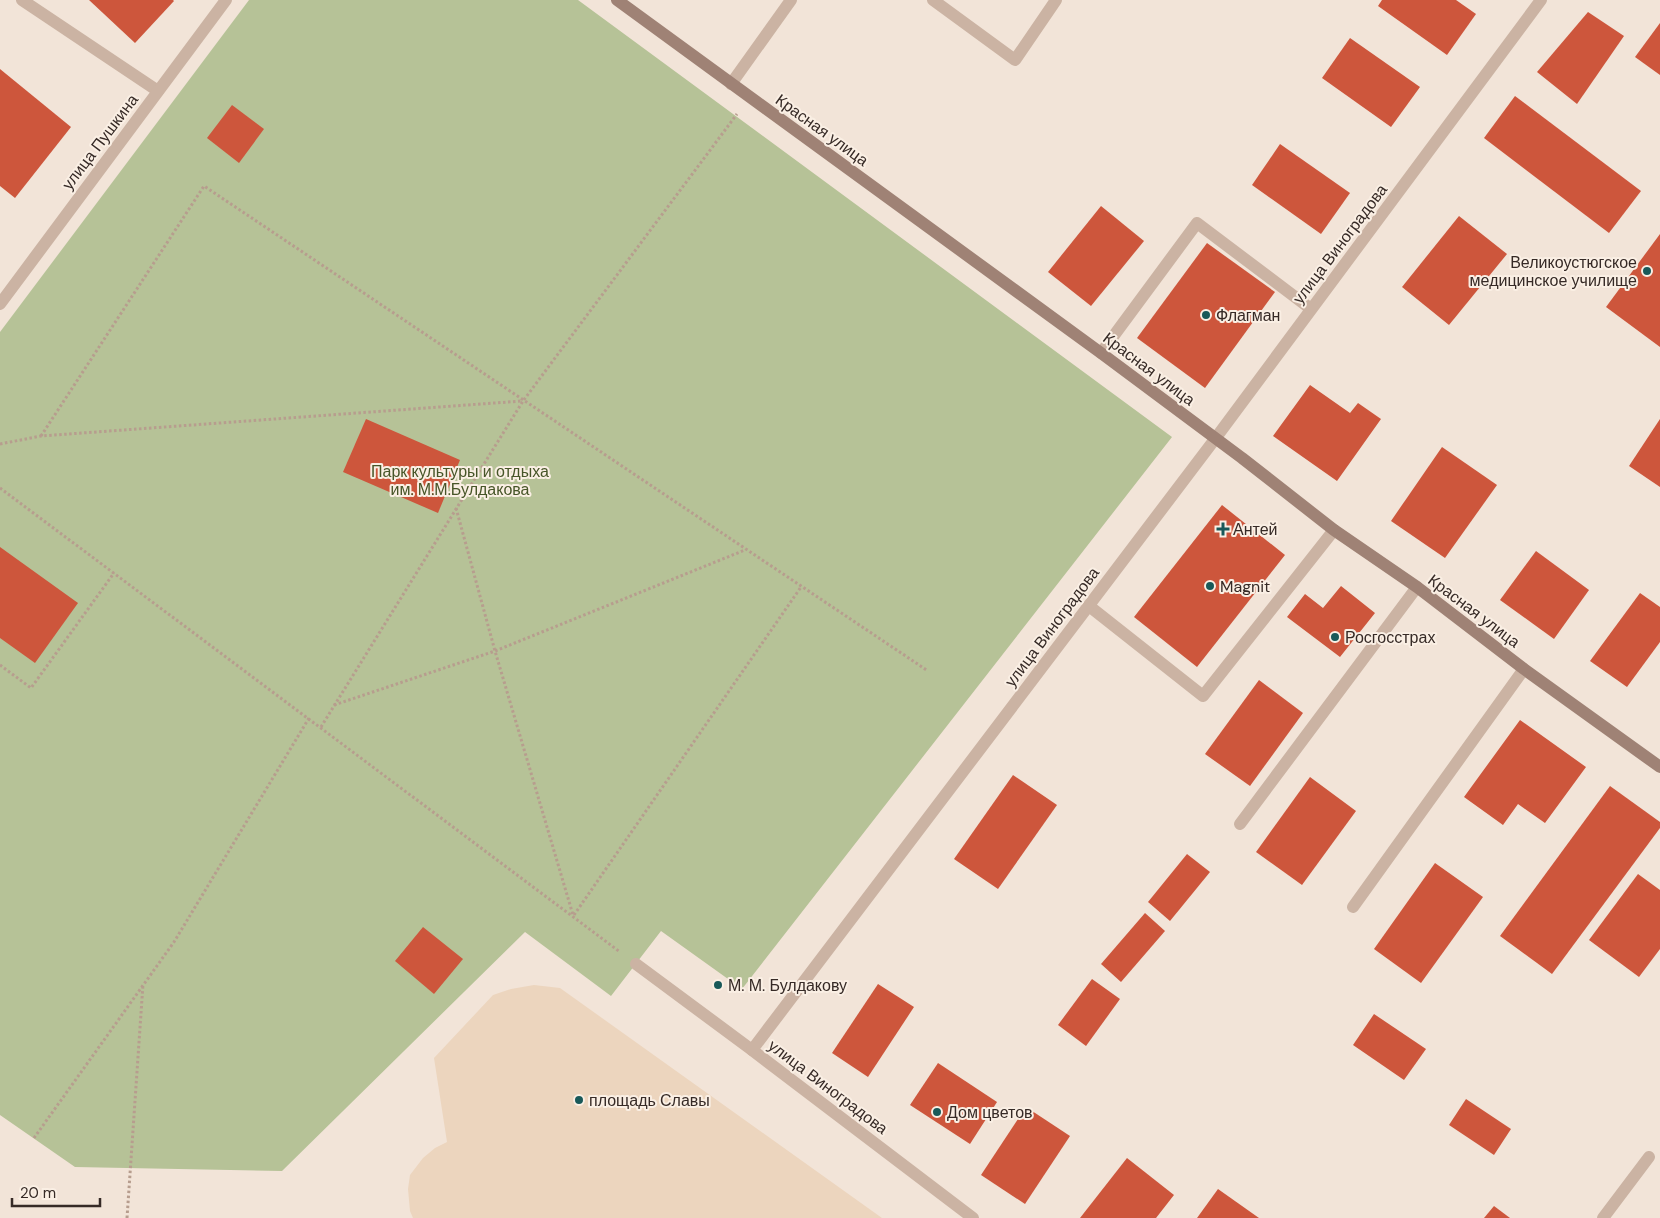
<svg xmlns="http://www.w3.org/2000/svg" width="1660" height="1218" viewBox="0 0 1660 1218" font-family="'DM Sans',sans-serif">
<rect width="100%" height="100%" fill="#f2e4d8"/>
<path fill="#b6c297" d="M249,0H578L1172,437L742,989L661,931L611,996L525,932L282,1171L75,1167L0,1115V332Z"/>
<path fill="#ecd5be" d="M534,985L560,988L882,1218H413L410,1211L408,1189L410,1175L423,1158L435,1148L447,1142L434,1058L493,995L511,989Z"/>
<g fill="#cd563c">
<path d="M89,0H173L174,1L135,43Z"/>
<path d="M1382,0H1456L1476,14L1447,55L1378,6Z"/>
<path d="M1588,12L1624,36L1577,104L1537,72Z"/>
<path d="M1660,23V75L1635,57Z"/>
<path d="M1350,38L1420,87L1391,127L1322,78Z"/>
<path d="M0,69L71,127L15,198L0,186Z"/>
<path d="M1515,96L1641,191L1609,233L1484,138Z"/>
<path d="M232,105L264,129L239,163L207,138Z"/>
<path d="M1280,144L1350,193L1321,234L1252,185Z"/>
<path d="M1101,206L1144,241L1091,306L1048,272Z"/>
<path d="M1459,216L1507,254L1449,325L1402,287Z"/>
<path d="M1660,234V347L1606,307Z"/>
<path d="M1207,243L1275,292L1205,388L1137,338Z"/>
<path d="M1310,385L1350,413L1358,403L1381,419L1337,481L1273,436Z"/>
<path d="M366,419L460,460L438,513L343,472Z"/>
<path d="M1660,419V487L1629,466Z"/>
<path d="M1442,447L1497,485L1445,558L1391,521Z"/>
<path d="M1222,505L1285,555L1197,667L1134,617Z"/>
<path d="M0,547L78,603L35,663L0,638Z"/>
<path d="M1536,551L1589,590L1554,639L1500,600Z"/>
<path d="M1341,586L1375,613L1340,657L1287,617L1305,594L1323,608Z"/>
<path d="M1640,593L1660,607V642L1627,687L1590,661Z"/>
<path d="M1259,680L1303,713L1250,786L1205,754Z"/>
<path d="M1520,720L1586,767L1545,823L1518,804L1503,825L1464,797Z"/>
<path d="M1013,775L1057,805L998,889L954,859Z"/>
<path d="M1310,777L1356,811L1302,885L1256,852Z"/>
<path d="M1610,786L1660,822V828L1552,974L1500,936Z"/>
<path d="M1187,854L1210,872L1170,921L1148,902Z"/>
<path d="M1435,863L1483,897L1421,983L1374,949Z"/>
<path d="M1638,874L1660,890V949L1639,977L1589,940Z"/>
<path d="M1145,913L1165,931L1121,982L1101,964Z"/>
<path d="M423,927L463,959L434,994L395,961Z"/>
<path d="M1092,979L1120,999L1086,1046L1058,1025Z"/>
<path d="M878,984L914,1007L868,1077L832,1053Z"/>
<path d="M1374,1014L1426,1049L1404,1080L1353,1045Z"/>
<path d="M938,1063L997,1102L970,1144L910,1105Z"/>
<path d="M1466,1099L1511,1129L1494,1155L1449,1125Z"/>
<path d="M1026,1107L1070,1136L1025,1204L981,1175Z"/>
<path d="M1127,1158L1174,1195L1156,1218H1080Z"/>
<path d="M1218,1189L1259,1218H1197Z"/>
<path d="M1494,1206L1510,1218H1484Z"/>
</g>
<g fill="none" stroke-linecap="round" stroke-linejoin="round">
<g stroke="#b79d8e" stroke-width="3" stroke-dasharray="2.5 2.5" stroke-linecap="butt">
<path d="M41,436L204,186L928,671"/>
<path d="M0,444L41,436L522,401"/>
<path d="M0,488L620,952"/>
<path d="M456,508L495,651L573,915"/>
<path d="M0,665L31,688L114,573"/>
<path d="M334,705L495,651L745,550"/>
<path d="M321,727L523,401L737,114"/>
<path d="M574,915L801,587"/>
<path d="M34,1138L174,942L309,718"/>
<path d="M127,1218L143,984"/>
</g>
<g stroke="#cbb3a3" stroke-width="12">
<path d="M22,0L158,91"/>
<path d="M933,0L1015,60L1056,0"/>
<path d="M731,84L791,0"/>
<path d="M1101,353L1197,223L1311,309"/>
<path d="M1089,606L1203,696L1334,530"/>
<path d="M1240,824L1417,587"/>
<path d="M1353,907L1524,669"/>
<path d="M636,964L752,1050"/>
<path d="M1603,1218L1649,1157"/>
</g>
<path stroke="#cbb3a3" stroke-width="12" d="M0,304L226,0"/>
<path stroke="#cbb3a3" stroke-width="12" d="M973,1218L752,1050L1215,439L1541,0"/>
<path stroke="#9f8275" stroke-width="12" d="M617,0L1101,353L1242,458L1334,530L1417,587L1524,669L1660,767"/>
</g>
<g fill="#195959" stroke="#faefe4" stroke-width="2">
<circle cx="1647" cy="271" r="5"/>
<circle cx="1206" cy="315" r="5"/>
<path d="M1220.5 521.5h5v5h5v5h-5v5h-5v-5h-5v-5h5z"/>
<circle cx="1210" cy="586" r="5"/>
<circle cx="1335" cy="637" r="5"/>
<circle cx="718" cy="985" r="5"/>
<circle cx="579" cy="1100" r="5"/>
<circle cx="937" cy="1112" r="5"/>
</g>
<g text-anchor="middle" dominant-baseline="central" stroke-width="4" stroke-linejoin="round" paint-order="stroke">
<g font-size="16" fill="#362a26" stroke="#faefe4">
<text transform="translate(822 130) rotate(36)">Красная улица</text>
<text transform="translate(100 142) rotate(-53)">улица Пушкина</text>
<text transform="translate(1340 244) rotate(-53)">улица Виноградова</text>
<text transform="translate(1149 369) rotate(37)">Красная улица</text>
<text transform="translate(1474 611) rotate(37)">Красная улица</text>
<text transform="translate(1052 627) rotate(-53)">улица Виноградова</text>
<text transform="translate(828 1087) rotate(37)">улица Виноградова</text>
</g>
<g font-size="16" fill="#362a26" stroke="#faefe4" text-anchor="start">
<text x="1637" y="262" text-anchor="end">Великоустюгское<tspan x="1637" dy="18">медицинское училище</tspan></text>
<text x="1216" y="315">Флагман</text>
<text x="1233" y="529">Антей</text>
<text x="1220" y="586">Magnit</text>
<text x="1345" y="637">Росгосстрах</text>
<text x="728" y="985">М. М. Булдакову</text>
<text x="589" y="1100">площадь Славы</text>
<text x="947" y="1112">Дом цветов</text>
</g>
<g font-size="16" fill="#475528" stroke="#faefe4">
<text x="460" y="471">Парк культуры и отдыха<tspan x="460" dy="18">им. М.М.Булдакова</tspan></text>
</g>
</g>
<path d="M12 1198v8h88v-8" fill="none" stroke="#362a26" stroke-width="2.5"/>
<text x="20" y="1198" font-size="15" fill="#362a26" stroke="#faefe4" stroke-width="4" paint-order="stroke">20 m</text>
</svg>
